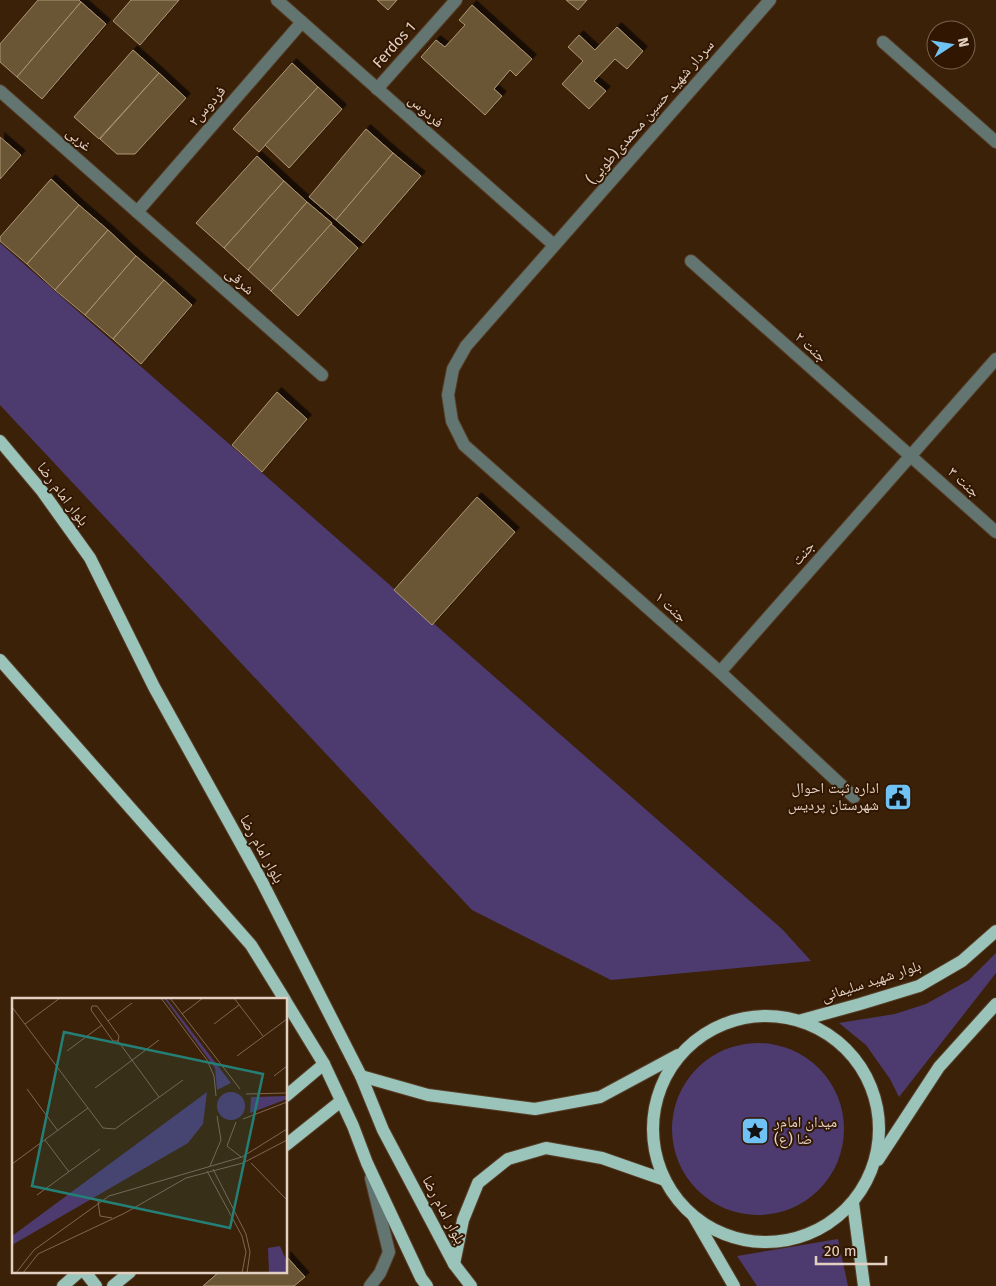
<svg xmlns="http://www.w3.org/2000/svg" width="996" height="1286" viewBox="0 0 996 1286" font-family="'Fira Sans','Noto Naskh Arabic',sans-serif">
<defs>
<filter id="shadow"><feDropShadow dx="4.5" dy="-4.5" stdDeviation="0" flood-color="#0009"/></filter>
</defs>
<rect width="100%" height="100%" fill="#3c2109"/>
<g fill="#4d3b70">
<path d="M0,243L782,929L811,961L611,980L472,910L0,405Z"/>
<path d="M996,953V973L899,1097L890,1079L866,1045L839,1023L895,1014L926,1004L969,980Z"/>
<circle cx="758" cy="1129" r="86"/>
<path d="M838,1239L848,1286H757L737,1256Z"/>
</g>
<g fill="#6a5635" stroke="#ad9673" filter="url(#shadow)">
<path d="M38,0H79L81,2L17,77L0,62V44Z"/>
<path d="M131,0H179L140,45L113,21Z"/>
<path d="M377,0H397L388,10Z"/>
<path d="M566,0H587L578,10Z"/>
<path d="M81,2L106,24L42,99L17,77Z"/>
<path d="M472,5L532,59L516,76L510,70L494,89L502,96L485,115L421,57L436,40L445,47L465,25L459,20Z"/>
<path d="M617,27L643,51L627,69L615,59L594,81L606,91L589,109L562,84L583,61L568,47L579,35L595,50Z"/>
<path d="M133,50L159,73L99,139L74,117Z"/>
<path d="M292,63L318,87L259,152L233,129Z"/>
<path d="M159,73L186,98L135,154H117L100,139Z"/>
<path d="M318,87L342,109L289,168L265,145Z"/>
<path d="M366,129L393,153L336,220L309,197Z"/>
<path d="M0,137L21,155L0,179Z"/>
<path d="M393,153L421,176L363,243L336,220Z"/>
<path d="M257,156L284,181L224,248L196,223Z"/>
<path d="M51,179L79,205L27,264L0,241V237Z"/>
<path d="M284,181L307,202L248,270L224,248Z"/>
<path d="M307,202L332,223L271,291L248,270Z"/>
<path d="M79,205L108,230L55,290L27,264Z"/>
<path d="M331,224L358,248L298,316L271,291Z"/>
<path d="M108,230L136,256L85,315L55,290Z"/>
<path d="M136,256L164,280L113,339L85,315Z"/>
<path d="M164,280L192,305L141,364L113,339Z"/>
<path d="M277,392L307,419L262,472L232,445Z"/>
<path d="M477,497L515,532L432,625L394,590Z"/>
<path d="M286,1256L305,1277L294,1286H203L219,1272H286Z"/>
</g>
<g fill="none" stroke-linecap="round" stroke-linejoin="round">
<g stroke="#573d27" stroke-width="14">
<g id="minor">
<path d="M277,0L554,245"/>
<path d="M770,0L466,346L453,369L448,395L452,421L464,445L720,672L854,797"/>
<path d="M883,42L996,142"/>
<path d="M377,89L456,0"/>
<path d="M0,91L322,375"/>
<path d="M137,212L302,22"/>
<path d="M691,261L996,532"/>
<path d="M720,672L996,359"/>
<path d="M370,1286L380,1273L389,1252L371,1178"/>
</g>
</g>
<g stroke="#573d27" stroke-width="14">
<g id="major">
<path d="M0,441L42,491L90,558L154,687L261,880L361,1076L383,1130L454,1264L471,1286"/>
<path d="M0,660L251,945L285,1000"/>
<path d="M286,1002L324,1064L353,1126L367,1163L421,1278L427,1286"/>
<circle cx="766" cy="1129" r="113"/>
<path d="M802,1020L860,1004L919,986L962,961L996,931"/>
<path d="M361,1076L428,1095L535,1109L600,1097L678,1055"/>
<path d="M286,1096L324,1064"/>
<path d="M286,1145L341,1101"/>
<path d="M878,1160L939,1067L996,1004"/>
<path d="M853,1203L864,1286"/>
<path d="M694,1217L734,1286"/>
<path d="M454,1264L463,1220L478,1183L508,1159L546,1148L602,1158L665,1180"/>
<path d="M85,1272L96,1286"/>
<path d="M63,1286L79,1272"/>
<path d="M113,1286L130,1272"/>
</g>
</g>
<use href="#minor" stroke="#627570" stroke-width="12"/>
<use href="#major" stroke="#9ac3b9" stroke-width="12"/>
</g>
<defs>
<g id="civic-square" transform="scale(1.4375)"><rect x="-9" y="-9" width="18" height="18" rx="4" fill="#70c1f4" stroke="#311701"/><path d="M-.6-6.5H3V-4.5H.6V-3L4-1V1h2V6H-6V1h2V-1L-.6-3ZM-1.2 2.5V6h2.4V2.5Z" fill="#111"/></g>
<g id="sight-square" transform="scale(1.4375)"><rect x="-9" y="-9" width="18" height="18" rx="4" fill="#70c1f4" stroke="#311701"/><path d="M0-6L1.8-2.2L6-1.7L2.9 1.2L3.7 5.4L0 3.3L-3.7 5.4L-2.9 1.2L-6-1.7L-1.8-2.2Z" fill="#111"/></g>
</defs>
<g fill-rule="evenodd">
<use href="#civic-square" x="898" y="797"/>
<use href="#sight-square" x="755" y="1131"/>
</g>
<g text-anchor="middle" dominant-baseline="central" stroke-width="4" stroke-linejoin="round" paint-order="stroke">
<g font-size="15" fill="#e2d0c3" stroke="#311701">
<text transform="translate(394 45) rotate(-48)">Ferdos 1</text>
<text transform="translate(207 106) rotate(-49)">فردوس۲</text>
<text transform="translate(426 111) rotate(42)">فردوس</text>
<text transform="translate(650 112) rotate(-49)">سردار شهید حسین محمدی(طوبی)</text>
<text transform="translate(79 139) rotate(41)">غربی</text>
<text transform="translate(240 281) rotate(41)">شرقی</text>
<text transform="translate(811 347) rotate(42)">جنت ۲</text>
<text transform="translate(964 482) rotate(42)">جنت ۳</text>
<text transform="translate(63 494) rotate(53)">بلوار امام رضا</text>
<text transform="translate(803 553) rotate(-49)">جنت</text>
<text transform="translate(671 607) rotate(42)">جنت ۱</text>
<text transform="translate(262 849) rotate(61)">بلوار امام رضا</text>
<text transform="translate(871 981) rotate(-18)">بلوار شهید سلیمانی</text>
<text transform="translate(444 1210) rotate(62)">بلوار امام رضا</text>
</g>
<g font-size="15" fill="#e2d0c3" stroke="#311701" text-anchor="end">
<text x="879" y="788">اداره ثبت احوال<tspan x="879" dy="17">شهرستان پردیس</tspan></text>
<text x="774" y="1122" text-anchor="start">میدان امام‌ر<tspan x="774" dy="17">ضا (ع)</tspan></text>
</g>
</g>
<g transform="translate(12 998)">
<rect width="275" height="275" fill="#3c2109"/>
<path d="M152,0H154L219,85L205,92L203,70ZM195,94L191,126L176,145L0,247V238ZM205 108a14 14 0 1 1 28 0a14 14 0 1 1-28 0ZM275,98V101L238,115L239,99ZM268,248L275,264V275H257L256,250Z" fill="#4d3b70"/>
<path fill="none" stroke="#7e6753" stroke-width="1" d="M149,0L195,62L202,78L204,98M158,0L228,91M222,0L251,38M80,8H85L107,38L106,43H101L79,12ZM0,9L91,130L103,131L171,82M170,16L191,0M96,23L120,5M13,26L48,0M202,26L227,7M106,43L147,99M55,53L90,27M225,58L275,21M262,78L275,68M83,90L147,42M15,91L46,133M234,96L275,95M231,121L275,104M224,124L215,148L229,159M33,142L57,174M239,165L275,202M0,166L76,110M198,168L209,142L205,118M201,171L234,236L238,254L235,275M195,173L230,238L234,254L230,275M25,197L88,151M86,203L88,218L100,220M4,275L22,252L97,198L230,159L275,131M11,275L26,256L113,215L174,180L231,165L275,142"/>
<path fill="#247f76" fill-opacity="0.15" stroke="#247f76" stroke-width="2.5" d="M52,34L251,76L218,230L20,188Z"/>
<rect width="275" height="275" fill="none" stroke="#e2d0c3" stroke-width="2.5"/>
</g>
<g transform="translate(951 45) rotate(78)"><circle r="24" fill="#311701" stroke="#78614f"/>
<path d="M0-4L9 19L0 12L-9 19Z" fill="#70c1f4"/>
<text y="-8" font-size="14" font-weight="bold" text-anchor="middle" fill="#e2d0c3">N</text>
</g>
<path d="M816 1256v8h70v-8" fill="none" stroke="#e2d0c3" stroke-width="2.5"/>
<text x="824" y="1256" font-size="15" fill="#e2d0c3" stroke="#311701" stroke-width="4" paint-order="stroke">20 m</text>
</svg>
